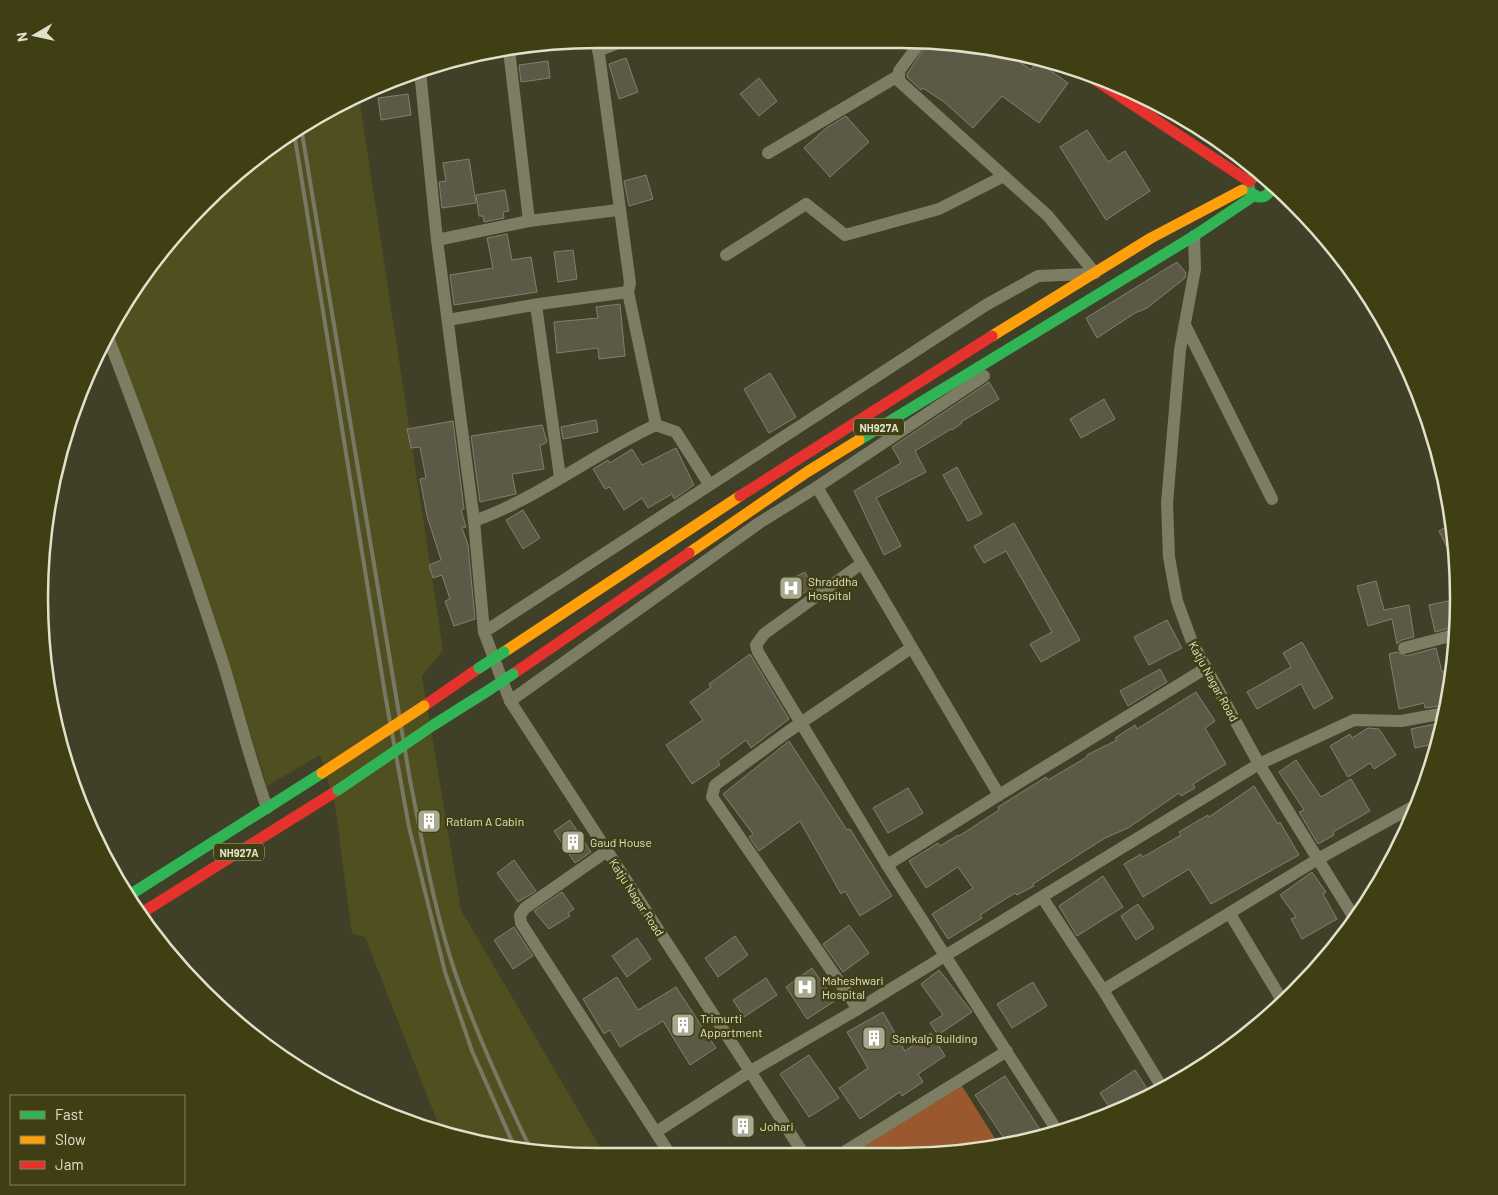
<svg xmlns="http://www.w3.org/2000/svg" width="1498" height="1195" viewBox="0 0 1498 1195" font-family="Barlow,sans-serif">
<rect width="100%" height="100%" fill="#404029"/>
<path fill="#504f1f" d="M359,97L443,650L422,676L461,910L605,1156L489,1146L441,1131L365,937L352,934L335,804L320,755L267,786L211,607L108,331L114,318L203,202L318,113Z"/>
<path fill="#99582e" d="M957,1078L999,1145L937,1155H864L857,1146Z"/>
<g fill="#5c5946" stroke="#837f6c">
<path d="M930,40L1009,54L1031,70L1037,61L1068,83L1039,123L1002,96L973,128L944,102L923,88L921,90L907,77V74Z"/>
<path d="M626,58L638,92L619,99L609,64Z"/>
<path d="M548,61L550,78L521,82L519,65Z"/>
<path d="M759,78L777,101L759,116L740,94Z"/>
<path d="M408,94L411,115L381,120L378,98Z"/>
<path d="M846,116L869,142L830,177L804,148L826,128Z"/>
<path d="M1087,130L1108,162L1125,151L1150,191L1106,220L1060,147Z"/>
<path d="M469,159L476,203L442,208L439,182L446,181L443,163Z"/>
<path d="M646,175L653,199L629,206L624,181Z"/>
<path d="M505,190L509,211L503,212L504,218L484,222L483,216H479L476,195Z"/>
<path d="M507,234L512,260L531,257L537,292L454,305L450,275L493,268L487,238Z"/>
<path d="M573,250L577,279L558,282L554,252Z"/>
<path d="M1177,262L1186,273L1185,278L1147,308L1135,313L1097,338L1086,318Z"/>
<path d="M620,304L625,356L599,359L598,348L557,353L554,322L598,318L596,307Z"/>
<path d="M770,373L796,417L769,433L744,389Z"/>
<path d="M989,382L999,399L961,422L962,423L952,430L951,429L915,451L926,472L876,498L901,546L884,555L854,491L901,463L892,447Z"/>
<path d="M1104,399L1115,419L1081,438L1070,419Z"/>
<path d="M596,420L598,432L563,439L561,427Z"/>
<path d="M453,421L464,509L461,510L466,527L462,528L468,545L475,619L454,626L445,601L450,599L442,575L433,578L429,565L441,560L427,516L420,479L426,478L420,447L411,448L407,429Z"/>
<path d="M542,425L547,442L540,446L544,469L512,474L516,494L480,502L471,436Z"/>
<path d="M676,448L694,485L674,499L672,494L648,508L642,498L624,510L610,487L605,489L593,469L608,460L610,463L632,449L642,465Z"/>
<path d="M957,467L982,514L968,521L943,475Z"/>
<path d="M523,510L540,538L523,549L506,520Z"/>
<path d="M1014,523L1080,640L1041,662L1030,644L1052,632L1006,551L984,563L974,546Z"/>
<path d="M1454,523V525L1456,566L1439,531Z"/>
<path d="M805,572L813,588L790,600L782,584Z"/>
<path d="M1376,581L1384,610L1409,605L1414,637L1402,640L1397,644L1392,619L1368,626L1357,586Z"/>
<path d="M1457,599L1458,626L1435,632L1429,605Z"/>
<path d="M1167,620L1182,648L1149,665L1134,637Z"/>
<path d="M1302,642L1333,698L1314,709L1301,684L1257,709L1247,692L1291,667L1283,653Z"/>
<path d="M1436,648L1442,672L1452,670L1446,705L1425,708L1424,703L1399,709L1389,654L1397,652L1406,656Z"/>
<path d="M750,654L789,719L751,748L746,740L718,761L720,765L692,784L666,745L703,720L690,702L711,687L709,684Z"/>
<path d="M1160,669L1167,682L1128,706L1120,691Z"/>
<path d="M1196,692L1215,721L1205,728L1226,764L1193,784L1195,788L1181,796L1179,793L1128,828L1105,838L1033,884L1034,886L1017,895L1015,893L980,915L982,918L948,939L932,914L973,888L958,867L926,888L909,861L938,843L940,846L958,835L959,836L999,810L998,807L1046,777L1048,780L1087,757V755L1117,740L1115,738L1135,725L1137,729Z"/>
<path d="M1444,722L1440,743L1415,748L1411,729Z"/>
<path d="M1368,728L1379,729L1396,755L1374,769L1370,763L1348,777L1330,746L1350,734L1352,738Z"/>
<path d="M789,741L847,830L850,829L892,896L860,916L845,891L841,894L800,821L759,851L749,837L753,834L723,794Z"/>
<path d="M1296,760L1321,797L1351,779L1370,811L1333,832L1334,835L1318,844L1299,812L1304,810L1279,772Z"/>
<path d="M1254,786L1278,824L1280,822L1299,855L1211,904L1189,869L1143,897L1124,864L1141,854L1143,857L1181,835L1179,832L1208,815L1209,817Z"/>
<path d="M908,788L923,813L888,833L873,808Z"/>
<path d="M570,820L591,852L575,863L554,831Z"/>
<path d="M514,860L536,891L518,902L497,873Z"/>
<path d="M1312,872L1326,892L1323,894L1337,919L1302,939L1291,919L1296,917L1280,895Z"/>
<path d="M1103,876L1123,907L1077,936L1059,906Z"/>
<path d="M562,892L574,909L568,913L570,916L549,929L534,911Z"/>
<path d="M1138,904L1154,928L1136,940L1121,916Z"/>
<path d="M849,925L869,953L843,972L823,944Z"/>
<path d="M514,927L533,956L513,969L494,940Z"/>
<path d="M735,936L748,955L718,977L705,958Z"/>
<path d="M637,938L651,959L627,977L612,956Z"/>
<path d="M812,968L835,1001L807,1019L786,987Z"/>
<path d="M939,970L972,1012L938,1035L930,1023L943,1015L921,984Z"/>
<path d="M617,977L638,1010L676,987L716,1048L690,1065L663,1021L620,1047L610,1030L604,1034L583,999Z"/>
<path d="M766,978L777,995L744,1017L733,1000Z"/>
<path d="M1033,982L1047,1006L1012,1028L997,1004Z"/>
<path d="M883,1012L905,1051L931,1033L945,1056L918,1074L923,1082L902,1096L900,1092L860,1119L839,1088L868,1068L847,1032Z"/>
<path d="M809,1055L839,1098L809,1117L780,1074Z"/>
<path d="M1135,1070L1148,1090L1131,1102L1111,1110L1100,1093Z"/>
<path d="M1005,1076L1045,1137L1007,1143L975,1095Z"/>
</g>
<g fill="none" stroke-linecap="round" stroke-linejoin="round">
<g stroke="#7d7d64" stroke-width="12">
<path d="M922,40L899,71V81L1048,216L1095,273"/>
<path d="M509,50L529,221"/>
<path d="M598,51L628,39"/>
<path d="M420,71L437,240L474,521L484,632L510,701L805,1156"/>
<path d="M768,153L898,76"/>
<path d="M1194,236L1195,269L1180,350L1167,503L1169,557L1177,601L1192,642L1259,764L1355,919"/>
<path d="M437,240L529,221L618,210"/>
<path d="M726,255L806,204L845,235L939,209L1004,176"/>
<path d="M628,292L656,425"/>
<path d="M536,305L560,477"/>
<path d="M448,320L539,304L628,292L630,283L597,39"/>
<path d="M1185,325L1272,499"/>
<path d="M107,335C149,443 187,553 223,663C238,712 250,760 267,808"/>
<path d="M817,487L999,795L1206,668"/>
<path d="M474,521C539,498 594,453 656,425L676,432L709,484"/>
<path d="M861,564L764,634L756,645L758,652L887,865"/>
<path d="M484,632L986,305L1038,276L1087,274"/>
<path d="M1404,648L1458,634"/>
<path d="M510,701L759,523L817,487L984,376"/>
<path d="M999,795L887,865L1058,1132"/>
<path d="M607,851L525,908L520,915L521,923L671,1156"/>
<path d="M1042,897L1103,990L1163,1089"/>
<path d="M1230,914L1283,1002"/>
<path d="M1103,990L1318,859L1416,805"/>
<path d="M858,1009L712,797L715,785L789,731L911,648"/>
<path d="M656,1132L749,1072L858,1009L1259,764L1354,720L1401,721L1445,713"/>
<path d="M839,1155L1007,1051"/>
</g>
<g stroke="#30b455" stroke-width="11">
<circle cx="1260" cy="186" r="11"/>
<path d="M1271,185L1275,184"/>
<path d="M859,440L1194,236L1255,195"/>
<path d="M435,724L489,690"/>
<path d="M128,896L322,773"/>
</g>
<g stroke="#ff9f0a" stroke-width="11">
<path d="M992,336L1151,238L1242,190"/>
<path d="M689,553L807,472L859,440"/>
<path d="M504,652L740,496"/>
</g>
<g stroke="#e5322d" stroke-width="11">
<path d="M1077,68L1250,182"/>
<path d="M740,496L992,336"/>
<path d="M513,674L689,553"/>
<path d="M424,706L479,668"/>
<path d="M140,914L338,790"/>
</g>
<g stroke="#787864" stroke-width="4">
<path d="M301,127L410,780C423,844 434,910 455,972C476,1033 503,1092 531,1150"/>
<path d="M294,132L385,694L409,827L445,972L472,1051L515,1148"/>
</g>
<g stroke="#30b455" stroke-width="11">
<path d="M479,668L504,652"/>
<path d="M489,690L513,674"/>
<path d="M338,790L435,724"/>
</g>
<path stroke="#ff9f0a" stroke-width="11" d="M322,773L424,706"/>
</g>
<defs>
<g id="hospital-square" transform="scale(1.25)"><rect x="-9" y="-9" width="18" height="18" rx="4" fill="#a8a991" stroke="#403f14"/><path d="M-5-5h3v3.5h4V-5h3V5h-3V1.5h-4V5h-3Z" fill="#fff"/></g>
<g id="building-square" transform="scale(1.25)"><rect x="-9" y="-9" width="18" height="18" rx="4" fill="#a8a991" stroke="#403f14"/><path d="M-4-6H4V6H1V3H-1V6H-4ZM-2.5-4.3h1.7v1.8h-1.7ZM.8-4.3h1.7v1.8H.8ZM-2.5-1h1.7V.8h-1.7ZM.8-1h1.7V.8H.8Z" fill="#fff"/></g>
</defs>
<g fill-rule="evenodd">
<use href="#hospital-square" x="791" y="588"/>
<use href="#building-square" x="429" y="821"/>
<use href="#building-square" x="573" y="842"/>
<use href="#hospital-square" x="805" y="987"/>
<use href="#building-square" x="683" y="1025"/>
<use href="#building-square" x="874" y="1038"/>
<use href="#building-square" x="743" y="1126"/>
</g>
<g text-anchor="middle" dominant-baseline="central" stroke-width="5" stroke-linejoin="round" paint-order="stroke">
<g fill="#403f14" stroke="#b0b093" stroke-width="1">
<rect x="854" y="418.5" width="50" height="17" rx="4"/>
<rect x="214" y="843.5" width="50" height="17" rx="4"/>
</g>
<g font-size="11" font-weight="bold" fill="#e0e1c9">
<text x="879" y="427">NH927A</text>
<text x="239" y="852">NH927A</text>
</g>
<g font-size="12" fill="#e0e1c9" stroke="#403f14" text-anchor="start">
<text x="808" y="581">Shraddha<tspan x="808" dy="14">Hospital</tspan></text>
<text x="446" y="821">Ratlam A Cabin</text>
<text x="590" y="842">Gaud House</text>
<text x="822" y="980">Maheshwari<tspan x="822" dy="14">Hospital</tspan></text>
<text x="700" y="1018">Trimurti<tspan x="700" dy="14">Appartment</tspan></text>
<text x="892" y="1038">Sankalp Building</text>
<text x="760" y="1126">Johari</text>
</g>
<g font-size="12" fill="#e0e1c9" stroke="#403f14">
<text transform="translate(1214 681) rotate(61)">Katju Nagar Road</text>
<text transform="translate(637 897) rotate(57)">Katju Nagar Road</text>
</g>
</g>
<path d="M0 0H1498V1195H0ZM598 48H900A550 550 0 0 1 1450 598V598A550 550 0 0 1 900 1148H598A550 550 0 0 1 48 598V598A550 550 0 0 1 598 48Z" fill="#403f14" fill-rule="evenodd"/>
<path fill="none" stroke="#e0e1c9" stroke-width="2.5" d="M598 48H900A550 550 0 0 1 1450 598V598A550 550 0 0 1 900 1148H598A550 550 0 0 1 48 598V598A550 550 0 0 1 598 48Z"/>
<rect x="10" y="1095" width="175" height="90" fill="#403f14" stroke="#80805c"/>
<rect x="20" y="1111" width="25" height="8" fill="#30b455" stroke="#80805c"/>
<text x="55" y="1120" font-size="15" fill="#e0e1c9">Fast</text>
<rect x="20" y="1136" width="25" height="8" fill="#ff9f0a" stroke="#80805c"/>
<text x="55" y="1145" font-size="15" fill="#e0e1c9">Slow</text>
<rect x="20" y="1161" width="25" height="8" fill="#e5322d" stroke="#80805c"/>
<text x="55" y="1170" font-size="15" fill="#e0e1c9">Jam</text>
<g transform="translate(35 35) rotate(261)" stroke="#403f14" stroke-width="4" paint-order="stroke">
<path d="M0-4L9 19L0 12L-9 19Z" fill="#e0e1c9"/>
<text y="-8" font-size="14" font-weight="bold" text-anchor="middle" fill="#e0e1c9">N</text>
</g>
</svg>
